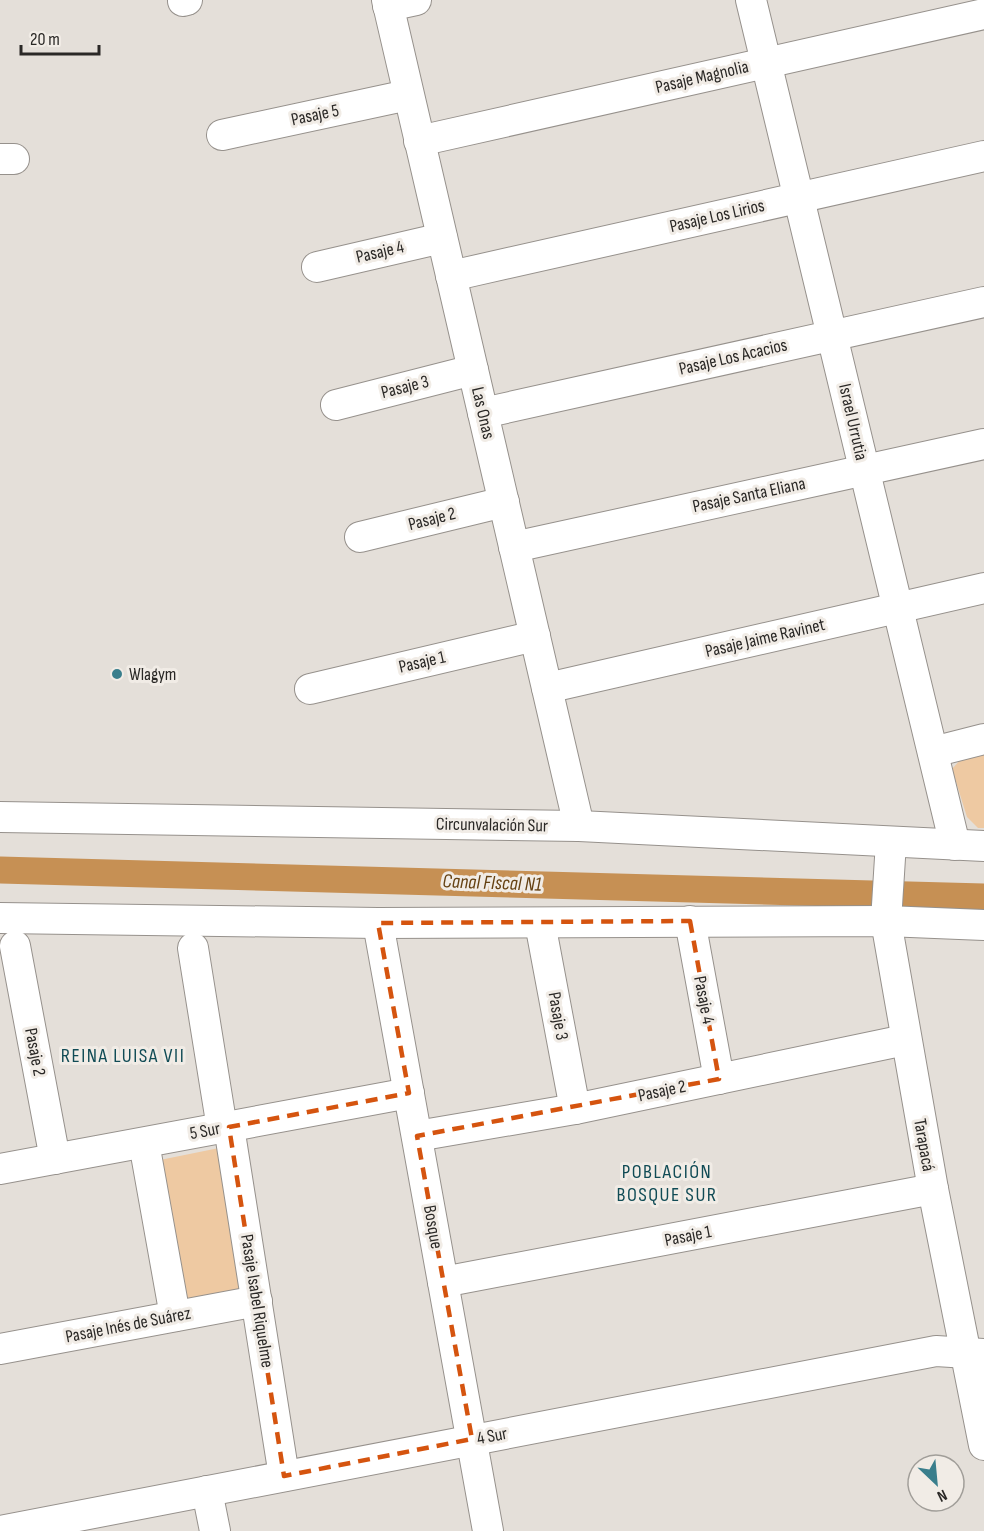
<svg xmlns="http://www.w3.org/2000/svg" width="984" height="1531" viewBox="0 0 984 1531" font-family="'Sofia Sans Condensed',sans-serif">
<rect width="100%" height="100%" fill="#e4dfd9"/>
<g fill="#eec9a2">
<path d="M984,753V828H978L967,817L952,769L962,758Z"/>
<path d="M219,1148L245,1292L184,1303L160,1160Z"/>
</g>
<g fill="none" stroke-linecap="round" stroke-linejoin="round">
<path stroke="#c69054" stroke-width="27" d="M0,870L984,897"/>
<g stroke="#96918c" stroke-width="32">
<g id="minor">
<path d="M387,0L579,826"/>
<path d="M751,0L955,845"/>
<path d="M183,1L187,0"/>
<path d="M388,6L416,0"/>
<path d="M222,135L408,95"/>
<path d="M419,141L984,14"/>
<path d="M0,159H14"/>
<path d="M317,267L442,238"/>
<path d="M451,276L984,156"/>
<path d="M336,405L473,370"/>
<path d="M483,413L984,302"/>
<path d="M360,537L504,502"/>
<path d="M514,547L984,444"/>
<path d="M547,688L984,588"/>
<path d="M310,689L535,636"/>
<path d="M933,752L984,739"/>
<path d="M0,817L579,826L984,846"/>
<path d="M891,842L886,921L933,1189L984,1445"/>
<path d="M0,918L378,923L886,921L984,925"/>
<path d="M690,921L719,1079"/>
<path d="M378,923L488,1531"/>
<path d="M540,923L575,1109"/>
<path d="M15,946L55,1159"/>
<path d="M193,948L222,1128"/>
<path d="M229,1127L284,1476"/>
<path d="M417,1136L575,1109L905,1040"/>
<path d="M144,1143L175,1316"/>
<path d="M0,1169L409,1093"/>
<path d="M443,1282L933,1189"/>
<path d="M0,1349L257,1301"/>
<path d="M207,1491L215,1531"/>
<path d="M0,1531L936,1351L984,1354"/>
</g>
</g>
<use href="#minor" stroke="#fff" stroke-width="30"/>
</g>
<path fill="none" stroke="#d5540f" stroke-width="4.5" stroke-dasharray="12 8" stroke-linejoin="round" d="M690,921L719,1079L417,1136L472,1439L284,1476L229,1127L409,1093L378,923Z"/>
<circle fill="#397e8c" stroke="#f1ece6" stroke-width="2" cx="117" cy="674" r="6"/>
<g text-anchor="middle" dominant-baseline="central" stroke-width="6" stroke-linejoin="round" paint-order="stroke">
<g font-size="18" fill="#2a2826" stroke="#f1ece6">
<text transform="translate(702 77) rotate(-13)">Pasaje Magnolia</text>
<text transform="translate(315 115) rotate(-12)">Pasaje 5</text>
<text transform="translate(717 216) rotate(-13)">Pasaje Los Lirios</text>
<text transform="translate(380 252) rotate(-13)">Pasaje 4</text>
<text transform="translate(733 357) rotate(-13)">Pasaje Los Acacios</text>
<text transform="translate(405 387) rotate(-14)">Pasaje 3</text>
<text transform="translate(483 413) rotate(77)">Las Onas</text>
<text transform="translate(853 422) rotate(77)">Israel Urrutia</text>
<text transform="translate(749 495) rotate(-12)">Pasaje Santa Eliana</text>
<text transform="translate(432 519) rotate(-14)">Pasaje 2</text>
<text transform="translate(765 638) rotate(-13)">Pasaje Jaime Ravinet</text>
<text transform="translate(422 662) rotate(-13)">Pasaje 1</text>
<text transform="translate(492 825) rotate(1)">Circunvalación Sur</text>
<text transform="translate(704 1000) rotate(79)">Pasaje 4</text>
<text transform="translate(558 1016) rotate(80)">Pasaje 3</text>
<text transform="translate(35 1052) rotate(79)">Pasaje 2</text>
<text transform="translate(662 1091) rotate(-12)">Pasaje 2</text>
<text transform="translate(205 1131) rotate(-11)">5 Sur</text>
<text transform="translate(924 1145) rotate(80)">Tarapacá</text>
<text transform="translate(433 1227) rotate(80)">Bosque</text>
<text transform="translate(688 1236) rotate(-11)">Pasaje 1</text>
<text transform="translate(257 1301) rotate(81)">Pasaje Isabel Riquelme</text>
<text transform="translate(128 1325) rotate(-11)">Pasaje Inés de Suárez</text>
<text transform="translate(492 1436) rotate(-11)">4 Sur</text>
</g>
<g font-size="18" fill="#2a2826" stroke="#f1ece6" text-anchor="start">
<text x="129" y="674">Wlagym</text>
</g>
<g font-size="20" font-style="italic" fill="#654112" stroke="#f1ece6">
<text transform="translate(492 883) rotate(2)">Canal FIscal N1</text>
</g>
<g font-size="20" letter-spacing="1.5" fill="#104b55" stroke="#f1ece6">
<text x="123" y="1056">REINA LUISA VII</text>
<text x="667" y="1172">POBLACIÓN<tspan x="667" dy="23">BOSQUE SUR</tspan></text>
</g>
</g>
<g transform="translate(936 1483) rotate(154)"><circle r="28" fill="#f1ece6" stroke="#a19e99" stroke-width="1.5"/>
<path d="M0-4.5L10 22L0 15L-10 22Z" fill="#397e8c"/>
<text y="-9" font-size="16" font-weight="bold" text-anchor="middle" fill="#2a2826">N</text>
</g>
<path d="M21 45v9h78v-9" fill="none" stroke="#2a2826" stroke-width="3"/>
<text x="30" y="45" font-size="18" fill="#2a2826" stroke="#f1ece6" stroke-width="4.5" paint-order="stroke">20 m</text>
</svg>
